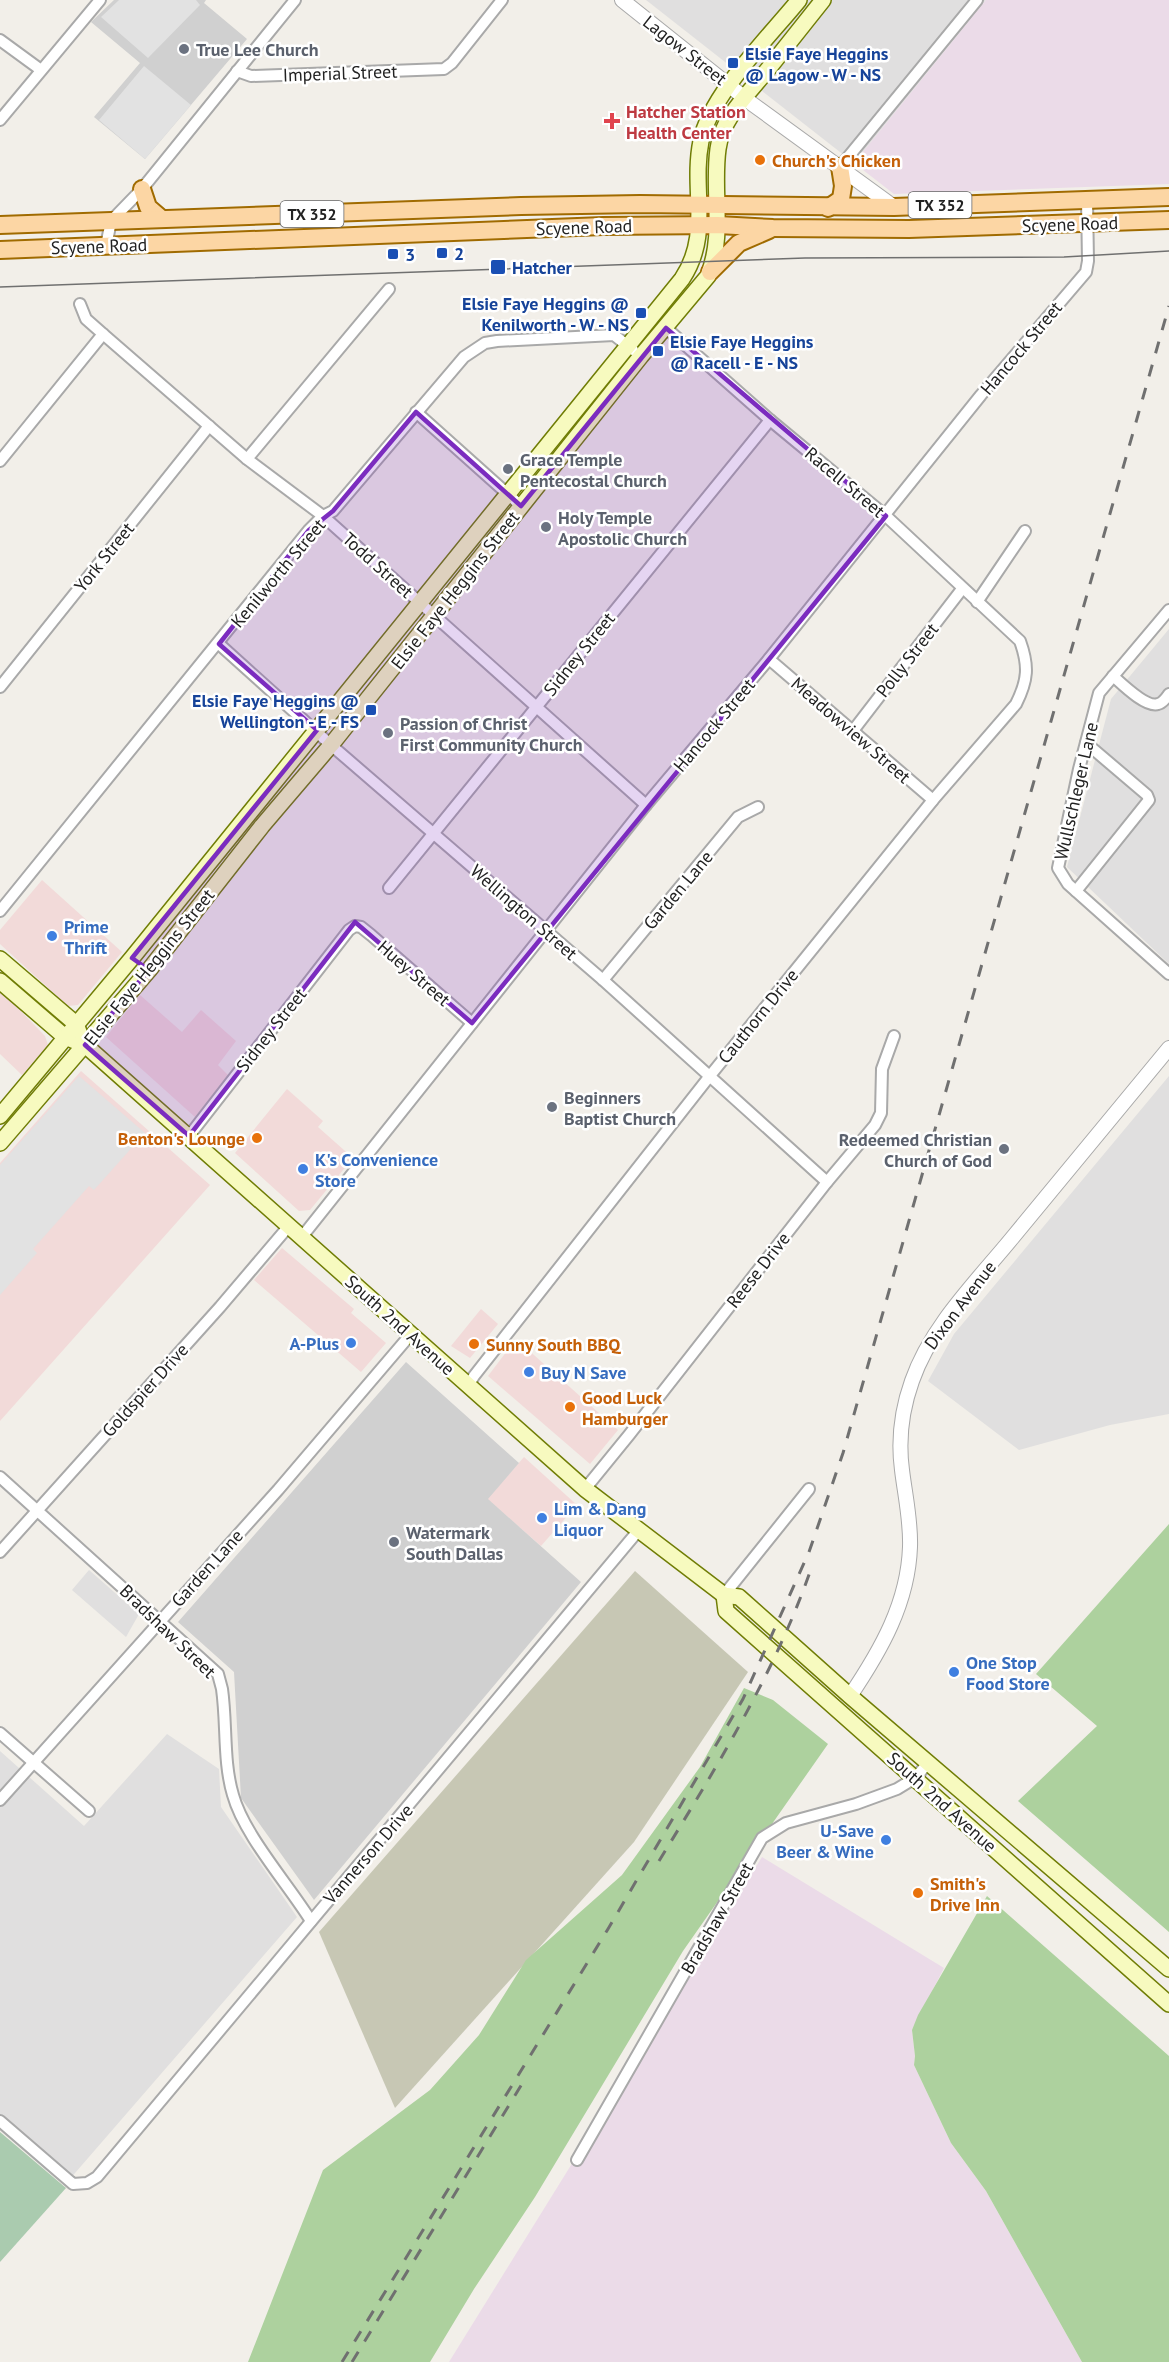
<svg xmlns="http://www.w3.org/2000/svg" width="1169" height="2362" viewBox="0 0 1169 2362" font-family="'PT Sans',sans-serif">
<rect width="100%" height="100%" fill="#f2efe9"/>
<g fill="#e0dfdf">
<path d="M646,0H986L854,163Z"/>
<path d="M1169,629V964L1067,867L1111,699Z"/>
<path d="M1169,1076V1414L1110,1425L1019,1450L928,1381L954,1334Z"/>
<path d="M89,1570L139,1614L126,1637L72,1590Z"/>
<path d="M167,1734L219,1769L221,1807L297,1917L69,2180L0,2119V1751L84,1826Z"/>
</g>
<g fill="#f2dad9">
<path d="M42,880L122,952L78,1005L68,1006L0,944V930Z"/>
<path d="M0,990L45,1036L48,1045L22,1075L0,1054Z"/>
<path d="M140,995L182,1032L201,1010L236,1041L218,1065L228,1075L195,1117L106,1037Z"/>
<path d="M81,1071L210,1185L0,1421V1163Z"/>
<path d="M287,1089L323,1121L318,1127L353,1158L310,1210L299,1211L235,1153Z"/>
<path d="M282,1248L354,1309L351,1313L386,1343L361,1372L254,1280Z"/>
<path d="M481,1309L498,1324L470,1358L451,1346Z"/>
<path d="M516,1339L618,1430L590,1464L488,1376Z"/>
<path d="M524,1457L577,1505L541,1546L487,1499Z"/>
</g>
<g fill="#ebdbe8">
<path d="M986,0H1169V184L894,194L854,163Z"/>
<path d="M762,1857L944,1968L912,2030L915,2056L914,2065L951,2143L986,2191L1082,2362H449Z"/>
</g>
<g fill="#d0d0d0">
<path d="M114,0H206L204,3L247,39L145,159L94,117L140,63L91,22Z"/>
<path d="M406,1362L519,1463L488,1499L581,1582L314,1900L241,1798L234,1672L178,1622Z"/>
</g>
<path fill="#c7c7b4" d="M635,1571L748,1672L634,1842L395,2108L319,1932Z"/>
<g fill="#add19e">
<path d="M1169,1524V1932L1018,1801L1097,1726L1036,1674Z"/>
<path d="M744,1688L773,1700L828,1744L683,1951L535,2197L474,2289L430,2362H248L323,2170L430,2090L479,2035L526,1960L622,1875L700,1767Z"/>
<path d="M987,1896L1169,2056V2362H1082L986,2191L951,2143L914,2065L915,2056L912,2030L918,2015Z"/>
</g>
<path fill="#aacbaf" d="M0,2132L66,2188L0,2262Z"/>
<g fill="#e2e2e2">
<path d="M119,0H196L200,5L148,58L101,17Z"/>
<path d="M144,66L191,105L145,159L99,120Z"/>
<path d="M79,1076L145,1133L94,1190L89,1186L33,1249L37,1253L0,1295V1165Z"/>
</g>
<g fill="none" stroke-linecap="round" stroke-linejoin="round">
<g stroke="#a9a9a9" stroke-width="14">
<g id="minor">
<path d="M0,40L41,70"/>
<path d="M237,71L251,76L444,69L452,63L502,0"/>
<path d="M0,120L100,0"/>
<path d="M840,167L977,0"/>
<path d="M106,246L111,221L142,189L295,0"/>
<path d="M103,334L247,459L323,516L646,805"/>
<path d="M416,412L521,506"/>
<path d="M247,459L389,289"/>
<path d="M0,461L103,334L86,319L80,304"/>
<path d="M977,602L1025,531"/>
<path d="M1169,610L1099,693L1079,769L1058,868L1068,884L1169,974"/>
<path d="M219,644L331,745L603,980L827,1182"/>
<path d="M769,659L933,800"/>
<path d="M1113,676C1122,684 1146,708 1158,704C1163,703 1166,698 1169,694"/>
<path d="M0,687L209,426"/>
<path d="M852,732L962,589"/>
<path d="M389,888L770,420"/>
<path d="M1076,891L1149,800L1147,795L1086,743"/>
<path d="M0,911L309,530L323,516L333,511L464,357L485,343L497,341L614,335L633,350"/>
<path d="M603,980L738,817L758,807"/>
<path d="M189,1136L349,930L355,926L361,927L371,935L472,1023"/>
<path d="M301,1238L646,805L769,659L981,395L1086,272L1088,261L1087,200"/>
<path d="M468,1386L474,1376L709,1077L933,800L1016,704C1028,680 1029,666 1020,641L886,516L770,420L666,328"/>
<path d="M0,1477L218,1674L222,1689C227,1724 223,1762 233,1795C244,1835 288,1884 311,1921"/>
<path d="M585,1489L629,1435L827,1182L875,1125L881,1113L882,1069L894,1036"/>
<path d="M0,1552L220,1307L288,1227"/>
<path d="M724,1595L809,1489"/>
<path d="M0,1733L89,1811"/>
<path d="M0,1800L278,1490L411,1334"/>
<path d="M0,2121L73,2184L87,2183L97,2177L638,1531"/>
<path d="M577,2160L762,1838L786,1823L856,1804L897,1789L915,1778L929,1762"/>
</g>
</g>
<g stroke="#a9a9a9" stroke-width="16">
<g id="tertiary">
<path d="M622,0L751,103L894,207"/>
<path d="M850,1696C881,1650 908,1603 910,1547C911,1521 905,1495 902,1470C898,1440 902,1409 912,1381C931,1326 977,1281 1013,1237C1065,1174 1117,1111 1169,1048"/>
</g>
</g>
<g stroke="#707d05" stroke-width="18">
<g id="secondary">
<path d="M0,959L76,1024L79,1032"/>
<path d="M0,981L65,1037L85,1045L94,1053L585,1489L724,1595L739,1597L850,1696L1169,1969"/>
<path d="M0,1116L132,958L682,279C712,234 691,190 701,141C710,95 769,37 799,0"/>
<path d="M0,1143L149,970L262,826L331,745L641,356L708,276C725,234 712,192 718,149C722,117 750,92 769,68C787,45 805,23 823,0"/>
<path d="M724,1595L726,1611L1169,2004"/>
</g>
</g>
<g stroke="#a06b00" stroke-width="20">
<g id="primary">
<path d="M142,189L148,207L162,219"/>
<path d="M828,208L841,199L843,186L840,167"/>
<path d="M0,225L521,206L640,204L894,207L1169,197"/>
<path d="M0,250L603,226L718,225L773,228L909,229L1169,220"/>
<path d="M710,272L739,243L769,230"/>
</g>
</g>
<use href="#minor" stroke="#fff" stroke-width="10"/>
<use href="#tertiary" stroke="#fff" stroke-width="14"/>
<use href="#secondary" stroke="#f7fabf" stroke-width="15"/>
<use href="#primary" stroke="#fcd6a4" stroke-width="16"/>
<path stroke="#707070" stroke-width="1.5" d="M0,287L805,258L1064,257L1169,251"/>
<g stroke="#707070" stroke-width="3" stroke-dasharray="12 12" stroke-linecap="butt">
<path d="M659,1861C716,1768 775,1673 811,1569"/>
<path d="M342,2362L608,1929L743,1699L809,1552L843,1453L1169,306"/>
<path d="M352,2362L522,2084"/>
</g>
</g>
<path fill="#7b2cbf" fill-opacity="0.2" stroke="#7b2cbf" stroke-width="4.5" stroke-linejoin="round" d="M666,328L886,516L472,1023L355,922L189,1136L85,1045L149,970L132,958L317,730L219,644L309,530L333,511L416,412L521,506Z"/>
<g fill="#6b7280" stroke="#fff" stroke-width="2">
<circle cx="184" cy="49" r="6"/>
<circle cx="508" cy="469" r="6"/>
<circle cx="546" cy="527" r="6"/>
<circle cx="388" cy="733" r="6"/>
<circle cx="552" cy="1107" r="6"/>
<circle cx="1004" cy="1149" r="6"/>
<circle cx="394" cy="1542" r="6"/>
</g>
<g fill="#1a4fb4" stroke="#fff" stroke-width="2">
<rect x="727" y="57" width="12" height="12" rx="3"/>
<rect x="436" y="247" width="12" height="12" rx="3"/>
<rect x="387" y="248" width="12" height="12" rx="3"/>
<rect x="490" y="259" width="16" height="16" rx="3"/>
<rect x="635" y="307" width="12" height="12" rx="3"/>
<rect x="652" y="345" width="12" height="12" rx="3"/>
<rect x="365" y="704" width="12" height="12" rx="3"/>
</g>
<path fill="#e0444e" stroke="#fff" stroke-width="2" d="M609 112h6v6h6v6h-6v6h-6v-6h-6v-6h6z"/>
<g fill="#e8710a" stroke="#fff" stroke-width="2">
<circle cx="760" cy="160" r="6"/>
<circle cx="257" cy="1138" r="6"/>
<circle cx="474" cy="1344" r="6"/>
<circle cx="570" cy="1407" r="6"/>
<circle cx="918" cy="1893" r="6"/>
</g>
<g fill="#3f7fe0" stroke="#fff" stroke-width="2">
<circle cx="52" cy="936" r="6"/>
<circle cx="303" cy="1169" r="6"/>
<circle cx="351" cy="1343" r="6"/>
<circle cx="529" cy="1372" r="6"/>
<circle cx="542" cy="1518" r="6"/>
<circle cx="954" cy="1672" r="6"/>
<circle cx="886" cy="1840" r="6"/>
</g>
<g text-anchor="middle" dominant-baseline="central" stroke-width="5" stroke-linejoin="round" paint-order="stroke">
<g fill="#fff" stroke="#646464" stroke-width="1.5">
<rect x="908.5" y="192" width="63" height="26" rx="4.5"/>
<rect x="280.5" y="201" width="63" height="26" rx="4.5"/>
</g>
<g font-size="16" font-weight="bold" fill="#222">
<text x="940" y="205">TX 352</text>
<text x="312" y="214">TX 352</text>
</g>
<g font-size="18" font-weight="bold" fill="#5b616d" stroke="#fff" text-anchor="start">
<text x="196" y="49">True Lee Church</text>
<text x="520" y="459">Grace Temple<tspan x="520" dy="21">Pentecostal Church</tspan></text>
<text x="558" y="517">Holy Temple<tspan x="558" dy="21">Apostolic Church</tspan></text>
<text x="400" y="723">Passion of Christ<tspan x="400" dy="21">First Community Church</tspan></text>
<text x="564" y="1097">Beginners<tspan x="564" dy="21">Baptist Church</tspan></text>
<text x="992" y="1139" text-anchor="end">Redeemed Christian<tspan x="992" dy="21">Church of God</tspan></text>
<text x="406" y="1532">Watermark<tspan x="406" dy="21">South Dallas</tspan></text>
</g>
<g font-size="18" fill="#222" stroke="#fff">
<text transform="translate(685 50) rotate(38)">Lagow Street</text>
<text transform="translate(340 73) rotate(-2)">Imperial Street</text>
<text transform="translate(1070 224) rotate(-2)">Scyene Road</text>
<text transform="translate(584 227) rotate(-2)">Scyene Road</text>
<text transform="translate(99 246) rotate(-2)">Scyene Road</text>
<text transform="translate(1021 348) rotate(-50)">Hancock Street</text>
<text transform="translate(845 482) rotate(40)">Racell Street</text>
<text transform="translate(104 557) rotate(-51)">York Street</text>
<text transform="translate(378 565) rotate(42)">Todd Street</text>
<text transform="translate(278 573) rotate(-50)">Kenilworth Street</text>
<text transform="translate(455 590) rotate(-52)">Elsie Faye Heggins Street</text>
<text transform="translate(579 654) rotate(-51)">Sidney Street</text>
<text transform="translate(907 660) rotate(-52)">Polly Street</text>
<text transform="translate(714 725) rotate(-50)">Hancock Street</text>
<text transform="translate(851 730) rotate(41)">Meadowview Street</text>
<text transform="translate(1076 791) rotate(-77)">Wullschleger Lane</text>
<text transform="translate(678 890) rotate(-50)">Garden Lane</text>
<text transform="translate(524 912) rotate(41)">Wellington Street</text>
<text transform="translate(149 967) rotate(-51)">Elsie Faye Heggins Street</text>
<text transform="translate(414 973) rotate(41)">Huey Street</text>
<text transform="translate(758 1016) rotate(-51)">Cauthorn Drive</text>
<text transform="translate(271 1030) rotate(-52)">Sidney Street</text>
<text transform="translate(758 1270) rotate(-52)">Reese Drive</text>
<text transform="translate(960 1305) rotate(-53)">Dixon Avenue</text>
<text transform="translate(400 1325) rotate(42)">South 2nd Avenue</text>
<text transform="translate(145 1390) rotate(-48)">Goldspier Drive</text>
<text transform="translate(207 1568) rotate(-48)">Garden Lane</text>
<text transform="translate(168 1631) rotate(44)">Bradshaw Street</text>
<text transform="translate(942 1802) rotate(42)">South 2nd Avenue</text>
<text transform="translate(368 1854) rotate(-49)">Vannerson Drive</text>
<text transform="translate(717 1918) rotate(-60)">Bradshaw Street</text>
</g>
<g font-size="18" font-weight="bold" fill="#164399" stroke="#fff" text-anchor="start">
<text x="745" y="53">Elsie Faye Heggins<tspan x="745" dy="21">@ Lagow - W - NS</tspan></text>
<text x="454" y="253">2</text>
<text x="405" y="254">3</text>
<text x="512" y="267">Hatcher</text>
<text x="629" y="303" text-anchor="end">Elsie Faye Heggins @<tspan x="629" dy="21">Kenilworth - W - NS</tspan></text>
<text x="670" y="341">Elsie Faye Heggins<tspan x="670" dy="21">@ Racell - E - NS</tspan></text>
<text x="359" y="700" text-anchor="end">Elsie Faye Heggins @<tspan x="359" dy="21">Wellington - E - FS</tspan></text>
</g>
<g font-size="18" font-weight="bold" fill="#be3a42" stroke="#fff" text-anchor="start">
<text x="626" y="111">Hatcher Station<tspan x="626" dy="21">Health Center</tspan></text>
</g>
<g font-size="18" font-weight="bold" fill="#c56008" stroke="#fff" text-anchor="start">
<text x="772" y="160">Church's Chicken</text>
<text x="245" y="1138" text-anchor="end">Benton's Lounge</text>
<text x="486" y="1344">Sunny South BBQ</text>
<text x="582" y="1397">Good Luck<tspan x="582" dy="21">Hamburger</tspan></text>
<text x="930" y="1883">Smith's<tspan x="930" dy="21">Drive Inn</tspan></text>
</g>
<g font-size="18" font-weight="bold" fill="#366cbe" stroke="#fff" text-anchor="start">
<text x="64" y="926">Prime<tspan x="64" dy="21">Thrift</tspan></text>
<text x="315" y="1159">K's Convenience<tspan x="315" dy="21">Store</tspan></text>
<text x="339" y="1343" text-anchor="end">A-Plus</text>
<text x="541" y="1372">Buy N Save</text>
<text x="554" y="1508">Lim &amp; Dang<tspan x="554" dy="21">Liquor</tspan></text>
<text x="966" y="1662">One Stop<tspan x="966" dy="21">Food Store</tspan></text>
<text x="874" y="1830" text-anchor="end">U-Save<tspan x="874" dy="21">Beer &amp; Wine</tspan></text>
</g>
</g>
</svg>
